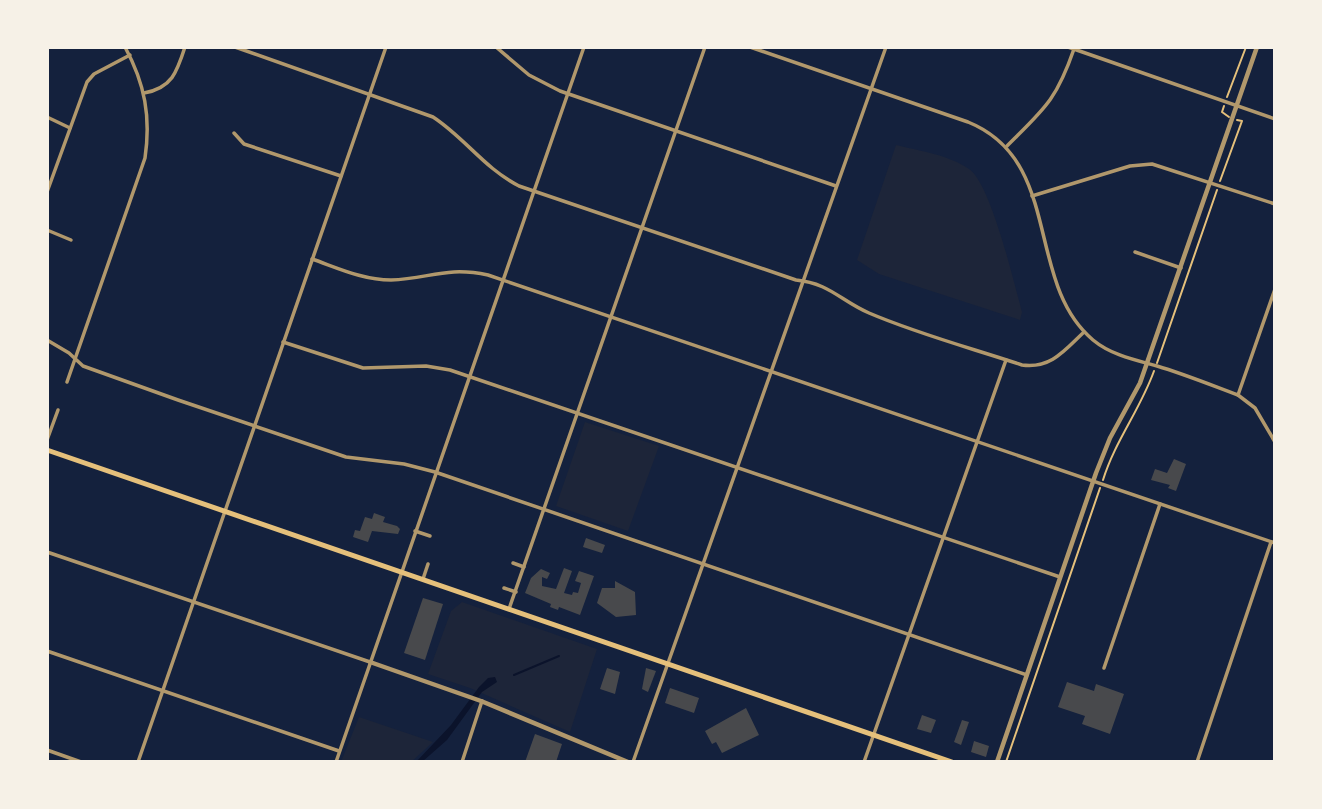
<svg xmlns="http://www.w3.org/2000/svg" width="1322" height="809" viewBox="0 0 1322 809" font-family="Overpass,sans-serif">
<rect width="100%" height="100%" fill="#14213d"/>
<g fill="#1d2539">
<path d="M896,145C920,151 949,155 969,169C991,184 1014,283 1022,312L1020,320L879,274L857,260Z"/>
<path d="M585,422L659,446L628,531L556,506Z"/>
<path d="M462,602L597,649L570,732L470,688L428,674L451,611Z"/>
<path d="M359,717L433,742L411,762H341Z"/>
</g>
<path fill="#0b132b" d="M495,677L497,682L482,692L447,740L422,762H416L451,725L479,687L488,678Z"/>
<g fill="none" stroke-linecap="round" stroke-linejoin="round">
<path stroke="#0b132b" stroke-width="2" d="M514,675L559,656"/>
</g>
<g fill="#48494c">
<path d="M1174,459L1186,464L1176,491L1168,488L1170,485L1151,480L1155,469L1167,473Z"/>
<path d="M374,513L385,517L383,522L397,526L400,529L398,534L372,531L368,542L353,537L355,530L360,531L365,517L372,519Z"/>
<path d="M586,538L605,545L602,553L583,547Z"/>
<path d="M564,568L572,571L564,593L572,595L573,592L578,593L581,583L575,581L579,571L594,576L580,615L559,607L558,610L550,607L551,604L525,593L531,578L541,569L550,573L547,579L542,577V586L556,589Z"/>
<path d="M615,581L635,592L636,615L616,617L597,603L602,588H615Z"/>
<path d="M423,598L443,604L425,660L404,653Z"/>
<path d="M607,668L620,672L615,694L600,689Z"/>
<path d="M646,668L656,671L648,692L642,689Z"/>
<path d="M1067,682L1094,691L1096,684L1124,694L1110,734L1082,724L1085,716L1058,707Z"/>
<path d="M670,688L699,698L694,713L665,703Z"/>
<path d="M746,708L759,735L722,753L716,742L712,744L705,731Z"/>
<path d="M922,715L936,720L931,733L917,729Z"/>
<path d="M962,720L969,722L961,745L954,742Z"/>
<path d="M535,734L562,744L556,762H525Z"/>
<path d="M974,741L989,746L986,757L971,752Z"/>
</g>
<g fill="none" stroke-linecap="round" stroke-linejoin="round">
<g stroke="#e5c07b" stroke-width="2">
<path d="M1227,97L1246,47"/>
<path d="M1224,106L1222,112L1229,117"/>
<path d="M1220,181L1242,121L1237,120"/>
<path d="M1157,363L1217,190"/>
<path d="M1103,480C1115,441 1140,410 1154,371"/>
<path d="M1006,762L1100,488"/>
</g>
<g stroke="#b1986c" stroke-width="3.5">
<path d="M235,47L433,117C465,138 484,168 519,186L796,280C829,283 841,301 869,313C918,334 971,348 1022,365C1051,369 1065,350 1084,332"/>
<path d="M496,47L529,75L560,91L836,186"/>
<path d="M750,47L968,122C1064,161 1024,282 1093,340C1111,355 1135,360 1157,366C1184,374 1211,385 1238,395L1255,408L1275,442"/>
<path d="M1068,47L1275,119"/>
<path d="M144,93C172,88 177,72 185,47"/>
<path d="M47,117L70,128"/>
<path d="M234,133L244,144L341,176"/>
<path d="M1007,146C1044,109 1056,101 1074,49"/>
<path d="M47,192L87,82L94,74L130,55"/>
<path d="M1032,196L1130,166L1152,164L1275,204"/>
<path d="M47,230L71,240"/>
<path d="M1135,252L1181,268"/>
<path d="M312,259C338,268 363,280 391,280C429,279 445,266 488,275L1275,543"/>
<path d="M47,340L69,353L83,366L178,400L346,457L404,464L435,472L1027,675"/>
<path d="M283,342L363,368L426,366L450,370L1060,577"/>
<path d="M67,382L145,158C151,117 145,84 125,47"/>
<path d="M1238,395L1275,289"/>
<path d="M47,440L58,410"/>
<path d="M415,531L430,536"/>
<path d="M47,552L370,662"/>
<path d="M513,563L524,567"/>
<path d="M423,579L428,564"/>
<path d="M504,588L516,592"/>
<path d="M509,609L705,47"/>
<path d="M47,651L339,751"/>
<path d="M1104,668L1160,504"/>
<path d="M47,750L81,762"/>
<path d="M138,762L386,47"/>
<path d="M336,762L584,47"/>
<path d="M462,762L482,701"/>
<path d="M633,762L886,47"/>
<path d="M864,762L1006,360"/>
<path d="M1197,762L1271,542"/>
</g>
<g stroke="#b1986c" stroke-width="4.5">
<path d="M370,662L481,701L628,762"/>
<path d="M997,762L1096,473L1110,438L1140,383L1257,47"/>
</g>
<path stroke="#e5c07b" stroke-width="5" d="M47,450L952,762"/>
</g>
<rect width="1322" height="809" fill="none" stroke="#f6f1e7" stroke-width="98"/>
</svg>
